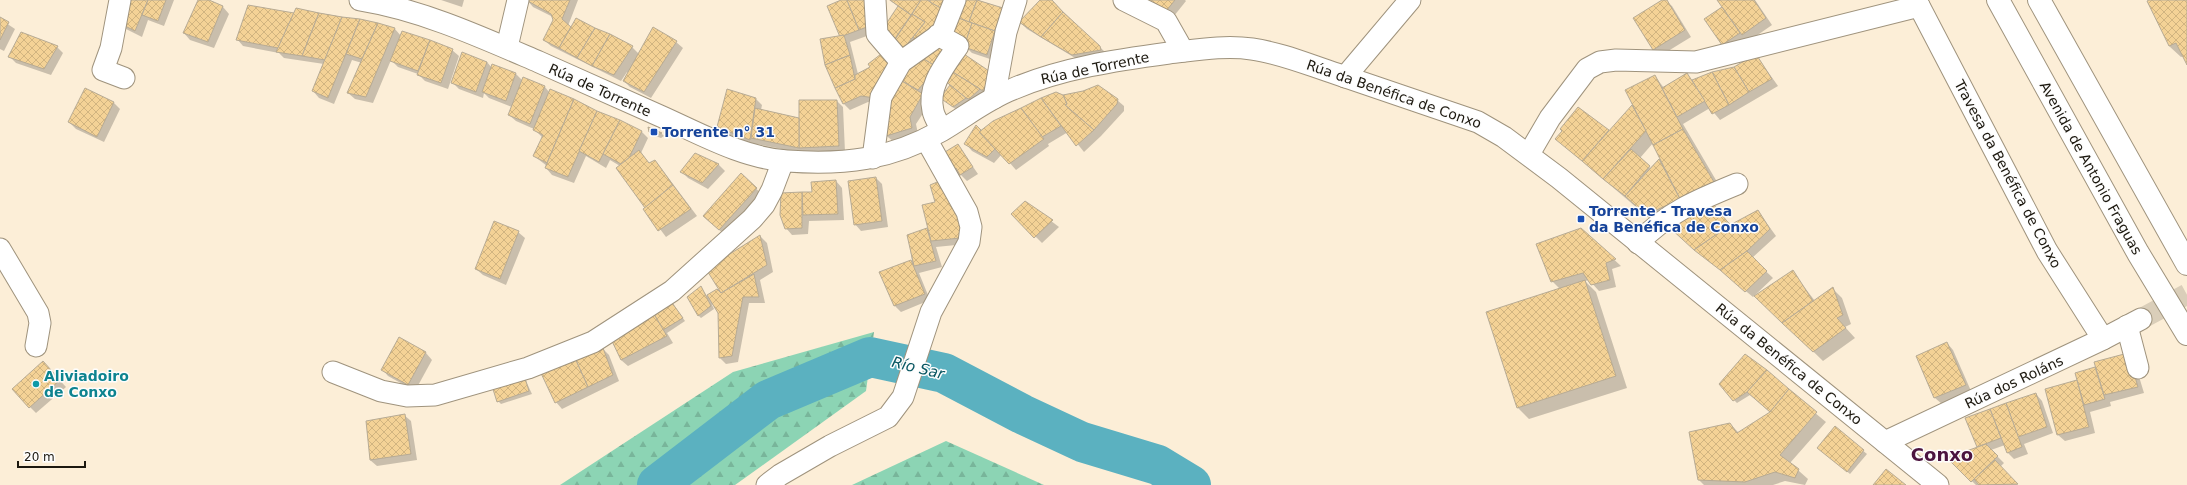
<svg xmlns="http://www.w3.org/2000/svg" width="2187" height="485" viewBox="0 0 2187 485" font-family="'DejaVu Sans',sans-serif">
<defs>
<pattern id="forest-firs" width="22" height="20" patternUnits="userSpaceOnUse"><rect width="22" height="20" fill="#8cd4b4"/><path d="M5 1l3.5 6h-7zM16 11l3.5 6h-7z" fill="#78b59a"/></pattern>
<pattern id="building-cross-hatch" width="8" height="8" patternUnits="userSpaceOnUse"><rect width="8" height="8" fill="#f4d296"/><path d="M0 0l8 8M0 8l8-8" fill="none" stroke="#d1b480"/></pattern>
</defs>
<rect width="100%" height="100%" fill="#fceed7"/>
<g fill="url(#forest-firs)">
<path d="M874,332L866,391L735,485H560L733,372Z"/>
<path d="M946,441L1044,485H852Z"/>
</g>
<g fill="#0003" fill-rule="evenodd">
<path d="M126,0H174L164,26L148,20L142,37L126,29L120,23Z"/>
<path d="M199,0H207L223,7L229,14L214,48L190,40L184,33Z"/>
<path d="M441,0H464L462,7Z"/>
<path d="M527,0H578L568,26L632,47L639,54L676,42L683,48L651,98L630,87L624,81L628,72H627L621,81L551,46L544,40L554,20L553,17L533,7Z"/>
<path d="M844,0L878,32L850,42L858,74L911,54L893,43L899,7L889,0H978L1002,8L993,60L972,53L965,46L941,41L998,80L960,113L942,98L951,86L945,80L916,124L918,134L894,142L883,133L882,104L868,102L850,110L844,104L825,65L841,37Z"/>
<path d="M1041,0H1051L1106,53L1080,61L1027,29L1020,22Z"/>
<path d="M1134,0H1185L1186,1L1170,21Z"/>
<path d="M1664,0L1672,6L1691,37L1660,56L1653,49Z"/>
<path d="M1719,0H1755L1772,25L1749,41L1723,45L1706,20L1723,7Z"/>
<path d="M2151,0H2187V63L2184,56L2181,57L2169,46Z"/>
<path d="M297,9L360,20L395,29L401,36L403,32L452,50L459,56L448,89L425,81L418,74L398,67L391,60L373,103L355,99L348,93L362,63L352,60L334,104L319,98L313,91L324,64L284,58L279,53L243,46L237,39L295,14Z"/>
<path d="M0,19L15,29L4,51L0,49Z"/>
<path d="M57,47L63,53L51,75L16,63L10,57Z"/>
<path d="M463,54L487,62L492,68L516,74L523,81V79L545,87L549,92L641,131L648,138L641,153L650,164L655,161L661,168L697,216L666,237L645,209L646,208L620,166L610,160L606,168L586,156L574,183L552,175L546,168L547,166L534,156L543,138L534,129L516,121L509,115L512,107L489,98L484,93L483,98L459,89L452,82Z"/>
<path d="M1756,55L1778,86L1720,120L1710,108L1683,124L1723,192L1656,224L1563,145V131L1578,108L1610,132L1634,105L1655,76L1664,88L1687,74L1693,81L1734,68ZM1653,143L1660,159L1650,168L1640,158Z"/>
<path d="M1056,93L1063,96L1117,100L1124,106V111L1101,136L1084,152L1068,132L1048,144L1049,146L1016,170L1002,154L994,163L972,151L966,144L976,127L981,131L994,121L1010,113Z"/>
<path d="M755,98L762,105L761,110L800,119L837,101L843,107L845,152L806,154L757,144L756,146L725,133L718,127Z"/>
<path d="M114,103L120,109L104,142L76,129L69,122Z"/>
<path d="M649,128L661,133L664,136L661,138L653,135Z"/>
<path d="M958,145L978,174L967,181L961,175L958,177L952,171Z"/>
<path d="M695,154L719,165L725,171L708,189L688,178L682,172Z"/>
<path d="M741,175L763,195L726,236L710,222Z"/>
<path d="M876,178L882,184L888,227L861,231L855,224Z"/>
<path d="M836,181L842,188L844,220L809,221L808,234L792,235L786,228L782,194L813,193Z"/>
<path d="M1026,202L1059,227L1042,243L1013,214Z"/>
<path d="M923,206L966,244L936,247L942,267L919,273L930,300L901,312L895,306L880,273L912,261L908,236L929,229Z"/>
<path d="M1714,206L1731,225L1758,211L1776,236L1752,258L1773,278L1753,297L1679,236Z"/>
<path d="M1581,229L1621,266L1612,269L1616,287L1599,291L1589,280L1585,281L1596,292L1627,388L1529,419L1518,408L1487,312L1560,289L1552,281Z"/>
<path d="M518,232L525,238L506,285L483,275L476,269Z"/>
<path d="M760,236L767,243L773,272L760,280L765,303H749L738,362L726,364L720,358L719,313L713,304L712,305L714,309L701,318L698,315L701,287L707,296L719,289Z"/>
<path d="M1792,271L1815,301L1833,289L1842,298L1851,324L1845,327L1855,338L1823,361L1756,296Z"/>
<path d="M673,304L685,321L667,333L673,343L628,366L621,360L612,337Z"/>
<path d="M399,338L426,353L432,360L415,391L388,376L382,369Z"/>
<path d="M1947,343L1953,350L1971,391L1942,404L1935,398L1917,356Z"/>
<path d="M603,349L609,355L619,381L562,409L556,402Z"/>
<path d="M1745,355L1826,422L1790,463L1808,479L1805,485L1785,481L1773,485H1704L1699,480L1730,424L1739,433L1771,413L1750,395L1737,403L1734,400Z"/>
<path d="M2134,360L2144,393L2110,402L2111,406L2090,412L2095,433L2065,441L2058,435L2047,389L2079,381L2076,374Z"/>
<path d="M49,369L66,387L36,413L30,407Z"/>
<path d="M524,377L532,394L501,404L498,401Z"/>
<path d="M2036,394L2042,401L2053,433L2024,444L2028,454L2014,459L2007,452L2005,445L1991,450L2004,463L2000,467L2018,485H1976L1948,458L1978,448L1967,419Z"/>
<path d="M404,415L411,421L417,460L377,466L370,460Z"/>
<path d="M1835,428L1867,454L1850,474L1822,451Z"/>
</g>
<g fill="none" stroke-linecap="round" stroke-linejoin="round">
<path stroke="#5bb1c0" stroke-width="40" d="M657,485L768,400L870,357L944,373L1022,414L1082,442L1158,465L1191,485"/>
</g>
<g fill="url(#building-cross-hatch)" stroke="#b7ab95">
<path d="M125,0H148L135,31L119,23Z"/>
<path d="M148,0H166L158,21L142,15Z"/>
<path d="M198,0H209L223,6L208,42L183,33Z"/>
<path d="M526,0H570L562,19L571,27L559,48L543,40L553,20L551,14Z"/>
<path d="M841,0H847L859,30L840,37L827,6Z"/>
<path d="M847,0H870L872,25L859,30Z"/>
<path d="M890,0H921L911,15Z"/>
<path d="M921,0H927L948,12L920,46L913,37L925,22L912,14Z"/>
<path d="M930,0H952L948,12L930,2Z"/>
<path d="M959,0H977L969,22L953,16Z"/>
<path d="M977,0L1003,8L995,31L969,22Z"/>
<path d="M1040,0H1052L1063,12L1041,37L1019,22Z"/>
<path d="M1137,0H1175L1163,15Z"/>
<path d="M1662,0H1667L1685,30L1653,50L1633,18Z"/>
<path d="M1717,0H1754L1766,18L1742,35Z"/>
<path d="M2149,0H2187V65L2176,43L2169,46L2147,1Z"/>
<path d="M248,5L294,13L278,48L236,40Z"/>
<path d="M898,6L911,15L892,43L882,30Z"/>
<path d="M1722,7L1740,33L1722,45L1704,19Z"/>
<path d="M296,8L319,13L302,56L276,52Z"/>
<path d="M1063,12L1100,46L1101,50L1072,55L1041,37Z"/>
<path d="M319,13L342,17L325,60L302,56Z"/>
<path d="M912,14L925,22L904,48L894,41Z"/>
<path d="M953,16L972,23L966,42L946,35Z"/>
<path d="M0,17L9,22L0,40Z"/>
<path d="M342,17L360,19L328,98L312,91Z"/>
<path d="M576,18L595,28L577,58L559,48Z"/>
<path d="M360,19L378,23L362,59L346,54Z"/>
<path d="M378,23L395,28L366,97L347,93Z"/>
<path d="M972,23L995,31L987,55L964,47Z"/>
<path d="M653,27L677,41L644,92L623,81Z"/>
<path d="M595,28L610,34L592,66L577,58Z"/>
<path d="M402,31L430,40L418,71L390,61Z"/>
<path d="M21,32L58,46L44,69L8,57Z"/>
<path d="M610,34L633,46L614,75L592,66Z"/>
<path d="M844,35L850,55L825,65L820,39Z"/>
<path d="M939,39L952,48L937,67L917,55Z"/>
<path d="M430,40L453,49L441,83L417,75Z"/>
<path d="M462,52L487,62L476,92L451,83Z"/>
<path d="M961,52L992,73L983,91L948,69Z"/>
<path d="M881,54L895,68L875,98L861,96L843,104L835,88L855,79V75L870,67L868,64Z"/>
<path d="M1756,54L1772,79L1749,92L1734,67Z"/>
<path d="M850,55L855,79L835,88L825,65Z"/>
<path d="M917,55L937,67L918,90L897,78Z"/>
<path d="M492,64L516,73L506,101L482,92Z"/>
<path d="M1734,67L1749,92L1729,105L1712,72Z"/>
<path d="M951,71L980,89L969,99L966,98L944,80Z"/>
<path d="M1712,72L1729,105L1712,114L1692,80Z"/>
<path d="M1687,73L1705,101L1677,117L1662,88Z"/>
<path d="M1655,75L1683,129L1653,145L1625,90Z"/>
<path d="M523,77L545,86L530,124L508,115Z"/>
<path d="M897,78L923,94L910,117L912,128L886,136L885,104Z"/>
<path d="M950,85L966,98L953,107L940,98Z"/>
<path d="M1098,85L1118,99L1117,104L1094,130L1065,105L1067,104L1063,95L1083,91Z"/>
<path d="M85,88L114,102L97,137L68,122Z"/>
<path d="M550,89L574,99L547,163L533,156L543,135L533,130Z"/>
<path d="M727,89L756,98L750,140L717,127Z"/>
<path d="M1056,92L1063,95L1067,104L1065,105L1094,130L1076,146L1041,98Z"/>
<path d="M1041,98L1061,126L1042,137L1021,108Z"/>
<path d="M574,99L597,111L568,177L545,168Z"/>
<path d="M799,100H837L839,146L799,148Z"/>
<path d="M1632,105L1646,131L1603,179L1582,161Z"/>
<path d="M1578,107L1609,130L1582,161L1555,139L1562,131L1560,129Z"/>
<path d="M755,108L799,118V148L751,138Z"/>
<path d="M1021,108L1044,139L1009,164L979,132L993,121Z"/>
<path d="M597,111L620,120L599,162L579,151Z"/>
<path d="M620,120L642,131L629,158L621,164L603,154Z"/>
<path d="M976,125L981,130L979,132L995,149L987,157L964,144Z"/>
<path d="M648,127L662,133L657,135L649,132Z"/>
<path d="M1683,129L1714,182L1680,199L1653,145Z"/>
<path d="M958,144L973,167L960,175L956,168L951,171L940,155Z"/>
<path d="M1631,149L1650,166L1625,196L1603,179Z"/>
<path d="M639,150L649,163L655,160L673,185L645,208L616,168Z"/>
<path d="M695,153L719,164L702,183L680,172Z"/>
<path d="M1659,159L1680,199L1646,215L1625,196Z"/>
<path d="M741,173L757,188L719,230L703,216Z"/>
<path d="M876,177L882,221L854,225L848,181Z"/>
<path d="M836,180L838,214L803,215L802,192H812L811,182Z"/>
<path d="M942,180L962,224L960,238L931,241L922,205L935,202L930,185Z"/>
<path d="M673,185L691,209L658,231L643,209Z"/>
<path d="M802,192V228L785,229L780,215L781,193Z"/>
<path d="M1025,201L1053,220L1034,238L1011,214Z"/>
<path d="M1714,205L1730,225L1694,250L1669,227Z"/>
<path d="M1758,210L1770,229L1747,251L1720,270L1694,250L1730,225Z"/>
<path d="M494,221L519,231L500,279L475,269Z"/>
<path d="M927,228L936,261L914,266L907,235Z"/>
<path d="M1581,228L1616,259L1606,263L1610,280L1591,285L1583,273L1551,282L1536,244Z"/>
<path d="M760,235L767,265L721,293L706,269Z"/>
<path d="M1747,251L1767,271L1745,292L1720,270Z"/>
<path d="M911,260L925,294L894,306L879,272Z"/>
<path d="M1793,270L1813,301L1782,323L1754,296Z"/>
<path d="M754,274L759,297H743L732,356L719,358L718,313L707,295L717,289L721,293Z"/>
<path d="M1585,280L1616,376L1517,408L1486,312Z"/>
<path d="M701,286L711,306L698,316L687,297Z"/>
<path d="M1833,287L1843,315L1837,318L1846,328L1813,352L1782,323Z"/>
<path d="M670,300L683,318L663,330L651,309Z"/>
<path d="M651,309L667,336L621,360L610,337Z"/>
<path d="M399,337L426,352L408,385L381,370Z"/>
<path d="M1947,342L1966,385L1934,398L1916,356Z"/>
<path d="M603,348L613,375L588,387L574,356Z"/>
<path d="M2128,353L2138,387L2104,395L2094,362Z"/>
<path d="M1745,354L1767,370L1747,392L1733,401L1719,384Z"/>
<path d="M574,356L588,387L555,403L539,369Z"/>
<path d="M43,361L60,380L29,408L12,389Z"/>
<path d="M2095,367L2105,399L2084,405L2075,373Z"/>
<path d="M1767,370L1789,389L1770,412L1747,392Z"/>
<path d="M524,375L529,391L497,402L492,386Z"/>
<path d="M2077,380L2089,427L2057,435L2045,389Z"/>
<path d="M1789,389L1817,412L1780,455L1799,469L1795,478L1775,472L1745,482L1698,480L1689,432L1730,423L1737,433L1770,412Z"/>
<path d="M2036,393L2047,427L2018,437L2006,403Z"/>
<path d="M2006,403L2022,447L2007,453L1990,409Z"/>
<path d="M1990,409L2001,438L1977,447L1965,418Z"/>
<path d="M405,414L411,454L370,460L366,421Z"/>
<path d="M1835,426L1864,450L1847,472L1817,448Z"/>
<path d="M1986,444L1998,456L1971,482L1947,458Z"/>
<path d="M1995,460L2018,484L1979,485L1974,479Z"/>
<path d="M1886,469L1906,485H1873Z"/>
</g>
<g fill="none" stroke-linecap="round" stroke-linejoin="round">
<path stroke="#daceb9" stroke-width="21" stroke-dasharray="21 10" stroke-linecap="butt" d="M2141,319L2187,294"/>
<g stroke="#9f937d" stroke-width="23">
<g id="minor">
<path d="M120,0L111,48L103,70L124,78"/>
<path d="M360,0C422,10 481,37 539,62C579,80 619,98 658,115C699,133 742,158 787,161C844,165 890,160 941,131C965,117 987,99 1013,89C1062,68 1117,60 1169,53C1196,50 1225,45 1252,49C1281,53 1309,65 1337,74C1384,90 1431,106 1478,122L1504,137L1559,178L1938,485"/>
<path d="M875,0L877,34L901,62"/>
<path d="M1124,0L1166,21L1183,51"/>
<path d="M1916,0L2047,251L2103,339"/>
<path d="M938,35L958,46C945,65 927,86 933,111C934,117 939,124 942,130"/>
<path d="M507,47L518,0"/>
<path d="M1345,77L1410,0"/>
<path d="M994,98L1006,32L1016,0"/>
<path d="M1529,154L1550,118L1587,69L1600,62L1616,60L1696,62L1919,6"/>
<path d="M873,158L881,97L901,62L942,33L955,0"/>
<path d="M1638,243C1668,212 1698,200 1737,184"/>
<path d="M0,249L38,313L40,323L36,346"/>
<path d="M2127,326L2138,368"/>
<path d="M333,372L381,391L407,396L435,395L528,368L593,342L672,291L752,219L764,205L772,190L783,161"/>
<path d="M1885,442L2103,339L2141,319"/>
<path d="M767,485L780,475L830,446L888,417L903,397L931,312L969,242L971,227L967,212L926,139"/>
</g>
</g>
<g stroke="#9f937d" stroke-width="24">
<g id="highway">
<path d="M1998,0L2138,253L2187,334"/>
<path d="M2039,0L2187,264"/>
</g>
</g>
<use href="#minor" stroke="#fff" stroke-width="21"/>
<use href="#highway" stroke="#fff" stroke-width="22"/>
</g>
<g fill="#1a4fb4" stroke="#fdfdfd" stroke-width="1.5">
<rect x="650" y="128" width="8" height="8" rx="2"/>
<rect x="1577" y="215" width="8" height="8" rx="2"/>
</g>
<circle fill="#0f9aa8" stroke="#fdfdfd" stroke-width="1.5" cx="36" cy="384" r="4"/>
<g text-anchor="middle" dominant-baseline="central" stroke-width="3" stroke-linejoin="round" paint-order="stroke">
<g font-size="14" fill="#1c180f" stroke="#fdfdfd">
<text transform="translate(1095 68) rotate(-12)">Rúa de Torrente</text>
<text transform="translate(600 90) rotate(24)">Rúa de Torrente</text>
<text transform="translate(1394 94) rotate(19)">Rúa da Benéfica de Conxo</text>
<text transform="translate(2091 168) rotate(61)">Avenida de Antonio Fraguas</text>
<text transform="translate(2008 174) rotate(62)">Travesa da Benéfica de Conxo</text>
<text transform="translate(1789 364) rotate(39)">Rúa da Benéfica de Conxo</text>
<text transform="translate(2014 382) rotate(-25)">Rúa dos Roláns</text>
</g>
<g font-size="14" font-weight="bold" fill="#164399" stroke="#fdfdfd" text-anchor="start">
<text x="662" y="132">Torrente n° 31</text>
<text x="1589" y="211">Torrente - Travesa<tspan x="1589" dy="16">da Benéfica de Conxo</tspan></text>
</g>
<g font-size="14" font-weight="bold" fill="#0d838f" stroke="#fdfdfd" text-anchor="start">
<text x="44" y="376">Aliviadoiro<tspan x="44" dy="16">de Conxo</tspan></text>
</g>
<g font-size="15" font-style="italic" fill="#085661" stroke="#fdfdfd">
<text transform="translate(918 368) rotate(14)">Río Sar</text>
</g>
<g font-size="18" font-weight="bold" fill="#4b143f" stroke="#fdfdfd">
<text x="1942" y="454">Conxo</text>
</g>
</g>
<path d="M18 461v6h67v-6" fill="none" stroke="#1c180f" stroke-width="2"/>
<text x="24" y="461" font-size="12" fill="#1c180f" stroke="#fdfdfd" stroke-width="3" paint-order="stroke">20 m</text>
</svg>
